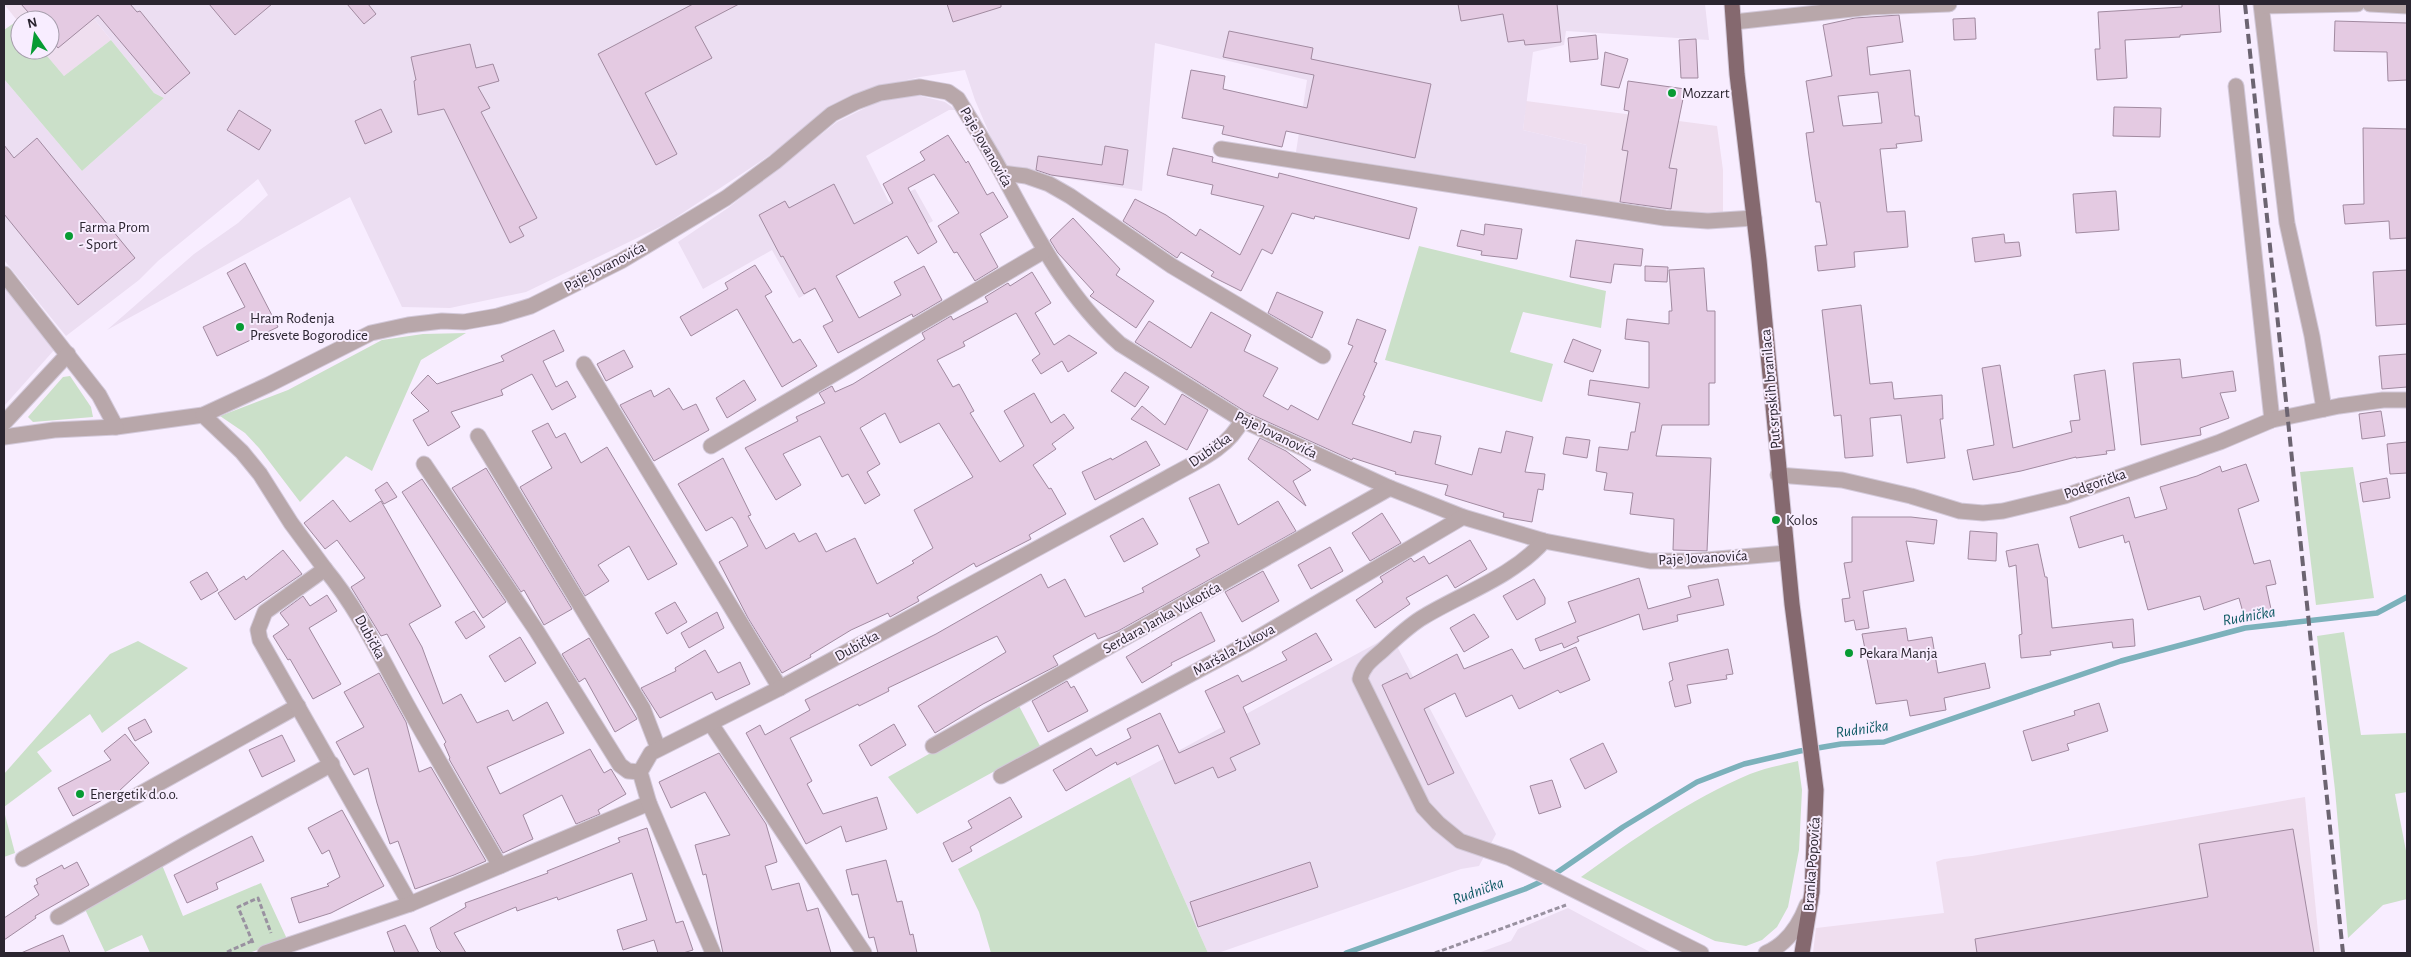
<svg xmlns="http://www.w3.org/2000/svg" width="2411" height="957" viewBox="0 0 2411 957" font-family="'Alegreya Sans',sans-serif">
<rect width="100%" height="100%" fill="#f8edff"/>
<g fill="#efdeef">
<path d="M4,4H82L111,40L64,76L42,50H50V20H20V24Z"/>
<path d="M1526,101L1717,126L1723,170V212L1696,214L1581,197L1587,145L1523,130Z"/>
<path d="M2305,797L2320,953H1813L1816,928L1944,913L1936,862L1944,859L1972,856Z"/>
</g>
<g fill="#ecdef2">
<path d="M82,4H1705L1709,40L1566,31L1564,45L1533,52L1523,130L1587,145L1581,197L1296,152L1307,80L1155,43L1142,191L1004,168L975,100L965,70L920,77L876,87L828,110L770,155L666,224L526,292L450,308L402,307L350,197L107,330L194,254L238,223L268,195L258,179L158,261L139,280L66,336L4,260V79L82,171L164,98L154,93Z"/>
<path d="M917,95L945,102L956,110H949L866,156L889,202L915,189L933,221L799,298L772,250L703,289L678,242L728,208L837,122L881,100Z"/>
<path d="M4,285L55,349L4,406Z"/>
<path d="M1390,633L1496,834L1479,866L1461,869L1218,953H1208L1130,777L1377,643Z"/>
<path d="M1568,908L1652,953H1478L1511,941L1518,929Z"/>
</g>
<g fill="#cbe0c9">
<path d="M17,21L20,24V50H42L64,76L111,40L154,93L164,98L82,171L4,79V30Z"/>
<path d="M1419,246L1606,291L1601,328L1523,312L1510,352L1553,364L1542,402L1385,360Z"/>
<path d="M466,333L421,360L372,471L346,456L300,502L259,448L245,433L220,416L288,390L382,340L423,334Z"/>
<path d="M70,376L91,407L93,417L33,422L28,417L63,377Z"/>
<path d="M2353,467L2374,598L2316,605L2300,472Z"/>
<path d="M2344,632L2361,735L2407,733V792L2395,794L2407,856V899L2383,905L2348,938L2335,790L2317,636Z"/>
<path d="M138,641L188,668L102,733L90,714L37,752L52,771L4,807V774L110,654Z"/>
<path d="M1018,704L1040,746L917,814L888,777Z"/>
<path d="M1798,761L1802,790L1799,850L1788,907L1777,927L1762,940L1746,946L1715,941L1581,877C1635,838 1689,800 1750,774C1765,768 1782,765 1798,761Z"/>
<path d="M1130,777L1208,953H991L979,912L958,869Z"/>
<path d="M4,811L15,853L4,857Z"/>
<path d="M162,865L183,916L261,883L287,939L249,953H150L142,935L105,952L84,907Z"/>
</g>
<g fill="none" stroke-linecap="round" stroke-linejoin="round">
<path stroke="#7cb1bb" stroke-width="5.5" d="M1346,953L1525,889L1549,878L1623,827L1697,782L1744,764L1800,751L1841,744L1884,742L2121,661L2245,628L2377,613L2407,597"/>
</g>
<g fill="#e4cae2" stroke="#a18aa0" fill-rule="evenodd">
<path d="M21,4H130L137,12L140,11L190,73L165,94L98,15L58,48L50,38V20H35Z"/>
<path d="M209,4H272L235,35Z"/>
<path d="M347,4H368L376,14L364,24Z"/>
<path d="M693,4H739L695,27L712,58L645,93L677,154L656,165L598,54Z"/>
<path d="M947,4H1001V7L953,22Z"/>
<path d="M1458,4H1557L1561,42L1525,45L1524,40L1508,42L1503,14L1461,21Z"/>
<path d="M2182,4H2219L2221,32L2180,35V37L2125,40L2127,78L2097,80L2095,49H2100L2098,12L2182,7Z"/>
<path d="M1899,15L1903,42L1867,47L1870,75L1910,70L1915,116H1919L1922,141L1896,144L1897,148L1880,149L1887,212L1905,211L1908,247L1854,252L1855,267L1818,271L1815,246L1827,245L1820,202H1816L1809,156L1806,133L1814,132L1806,81L1832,76L1823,25L1855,18ZM1878,92L1882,123L1843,126L1838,96Z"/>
<path d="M1975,18L1976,39L1954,40L1953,19Z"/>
<path d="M2335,21L2407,23V80L2388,81L2387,52L2334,51Z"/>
<path d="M1229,31L1313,48L1311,59L1431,84L1415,158L1286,131L1282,147L1222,134L1224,126L1182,118L1191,70L1225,76L1223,89L1307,108L1314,75L1223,57Z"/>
<path d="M1596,35L1598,59L1570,62L1568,38Z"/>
<path d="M1696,39L1698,78H1681L1679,40Z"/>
<path d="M470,44L476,68L493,64L499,81L478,87L490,108L481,112L537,218L519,227L524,236L510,243L444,109L418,115L414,81L416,80L411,57Z"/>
<path d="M1605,52L1628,59L1619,88L1601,85Z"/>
<path d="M1628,81L1685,89L1669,168L1677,169L1671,209L1620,202L1628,151L1622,150L1629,111L1624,110Z"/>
<path d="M2114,107L2161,108L2160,137L2113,136Z"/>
<path d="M381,109L392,132L365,144L355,121Z"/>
<path d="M239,110L271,130L259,150L227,130Z"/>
<path d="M2363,128L2407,129V238L2390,239L2389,221L2345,224L2343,205L2364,204Z"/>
<path d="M948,135L966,163L968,161L987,195L993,192L1008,217L980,234L998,267L975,281L957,252L954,253L938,226L959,213L934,174L908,188L937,242L918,254L907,236L836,276L859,318L901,295L894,282L924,266L942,300L913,317L912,314L838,353L823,326L833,321L815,288L804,294L783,256L781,257L759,215L785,201L789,208L834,184L854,224L893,203L883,184L925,160L920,152Z"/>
<path d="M37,138L135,258L78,305L4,214V145L14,158Z"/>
<path d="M1105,146L1128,150L1123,185L1051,175L1036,170L1038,156L1102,165Z"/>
<path d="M1173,148L1213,157L1212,162L1278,178L1279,173L1417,208L1409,239L1315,216L1314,219L1292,213L1272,254L1262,249L1241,291L1211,276L1214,272L1181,252L1177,258L1123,221L1135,199L1166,215L1196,236L1200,229L1240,255L1264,206L1211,194L1213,185L1167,175Z"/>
<path d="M2116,191L2119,230L2076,233L2073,194Z"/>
<path d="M1073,218L1120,269L1116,275L1154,301L1136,328L1090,296L1094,292L1058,253L1050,240Z"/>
<path d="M1485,224L1522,229L1517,259L1481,255L1482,251L1457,246L1461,230L1484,235Z"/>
<path d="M2004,234L2005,243L2019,242L2021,256L1975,262L1972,238Z"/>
<path d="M1576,240L1643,249L1641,266L1614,264L1611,283L1570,277Z"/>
<path d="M245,263L278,327L217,356L203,327L245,307L227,273Z"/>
<path d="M755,265L772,292L765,296L793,343L800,339L817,366L782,387L737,309L691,336L680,317L728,289L725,283Z"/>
<path d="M1645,266L1668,267L1667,282L1645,281Z"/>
<path d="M1704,268L1707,311H1715V383H1709V425H1662L1656,456L1711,458L1707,551L1673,550L1674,519L1630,514L1633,493L1604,490L1607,473L1596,471L1599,447L1628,450L1631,432H1635L1640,403L1588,395L1590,380L1649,388V342L1625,339L1627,319L1669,324V311H1672L1669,270Z"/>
<path d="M2407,270V324L2376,326L2373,272Z"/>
<path d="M1032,272L1051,303L1035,313L1054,345L1069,335L1097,353L1068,372L1062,361L1041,374L1032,360L1040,354L1016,313L963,342L965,346L937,360L953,387L959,384L974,411L970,413L1000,462L1024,446L1004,411L1034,393L1051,423L1064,414L1074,428L1052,444L1056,449L1033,465L1049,489L1051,488L1066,514L1029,535L1031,539L976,567L974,563L917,597L919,601L890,617L888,613L851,630L810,655L811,657L782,673L748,618L719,562L748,546L736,522L732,517L706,531L678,484L723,458L751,515L748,516L766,549L794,533L799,542L816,533L826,552L855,538L877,584L914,563L912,561L933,548L914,510L973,477L939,423L900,443L885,413L860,428L880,464L867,472L880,495L865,504L848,474L842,477L820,436L783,454L801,485L776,500L745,448L798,421L796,417L825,403L819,393L832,386L835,392L853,384L925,339L922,333L951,316L953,320L988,302L985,297L1008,283L1010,286Z"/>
<path d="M1277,292L1323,312L1312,338L1268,313Z"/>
<path d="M1861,305L1870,384L1892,382L1894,399L1942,395L1943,419H1940L1945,458L1907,463L1901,415L1870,418L1873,456L1845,458L1841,415L1834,416L1822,310Z"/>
<path d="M1211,312L1251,335L1244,351L1278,368L1263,396L1288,410L1291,405L1318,420L1353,346L1348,344L1357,319L1386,330L1374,362L1377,363L1363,395L1365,396L1352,424L1411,443L1414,431L1441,436L1435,464L1472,475L1479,448L1501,453L1506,431L1533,437L1525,472L1545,474L1543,490L1538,489L1532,522L1503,517L1504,513L1445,495L1448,485L1395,474L1396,472L1353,458L1352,460L1246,412L1135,342L1149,321L1191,348Z"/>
<path d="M554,330L564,351L543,361L556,387L567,381L576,397L552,410L532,374L501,390L503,395L451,412L460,427L428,446L413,420L429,411L411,393L428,375L437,384L504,361L501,356Z"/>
<path d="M1573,339L1601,350L1593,372L1564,362Z"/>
<path d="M624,350L633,367L606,381L597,364Z"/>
<path d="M2407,354V387L2382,389L2379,356Z"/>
<path d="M2180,359L2182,378L2233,371L2236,391L2220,393L2229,418L2200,428L2201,435L2141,445L2133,363Z"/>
<path d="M2000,365L2013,448L2072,432L2070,421L2080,420L2074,375L2105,370L2115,450L2106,451L2107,454L2076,458V457L2021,471L1973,480L1967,450L1994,445L1982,368Z"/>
<path d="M1125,372L1149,387L1135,407L1111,391Z"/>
<path d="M744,380L756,400L727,418L716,398Z"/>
<path d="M669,388L683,410L696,404L709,430L654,461L620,405L651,390L654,397Z"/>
<path d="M1182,394L1208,410L1187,450L1131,419L1142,406L1165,425Z"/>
<path d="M2381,411L2385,436L2362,439L2359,414Z"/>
<path d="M548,423L556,438L565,433L581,463L607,447L677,564L648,580L629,546L598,565L609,581L585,596L520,487L552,468L532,431Z"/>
<path d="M1566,437L1590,440L1587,458L1563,454Z"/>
<path d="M1260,438L1286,451L1311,470L1293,481L1306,506L1248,459Z"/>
<path d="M1146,441L1160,465L1095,500L1082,472L1111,458L1112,460Z"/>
<path d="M2407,442V473L2390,474L2387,444Z"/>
<path d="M2246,464L2259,501L2238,509L2254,564L2270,560L2276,584L2266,586L2271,609L2244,616L2239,598L2204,610L2200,596L2148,610L2129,541L2125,543L2123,535L2079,548L2070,517L2129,497L2135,518L2167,509L2160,487L2197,476L2220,466L2222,472Z"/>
<path d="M486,468L572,609L544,625L524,590L521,592L452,488Z"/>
<path d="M2387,478L2390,498L2363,502L2360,483Z"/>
<path d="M422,479L506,602L483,618L402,492Z"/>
<path d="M387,482L397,497L384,504L375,490Z"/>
<path d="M1219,484L1238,525L1278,501L1296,531L1118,631L1098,639L1095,633L1053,656L1058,665L983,704L935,733L918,706L1006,652L997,636L888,688L889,691L859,706L858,704L790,738L812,781L807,784L823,814L877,797L887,829L846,842L841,826L806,844L746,733L760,725L765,735L810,710L805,700L936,634L1041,574L1048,588L1065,579L1085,617L1144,592L1142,588L1200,556L1196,549L1209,543L1189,498Z"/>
<path d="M333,500L350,522L381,501L441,606L409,624L422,647L443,704L461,694L477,723L508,710L513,721L547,702L564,733L487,767L500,794L590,749L604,773L611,769L626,794L598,810L600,814L576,824L562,795L523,815L533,839L503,853L449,759L450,758L444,744L446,742L387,634L381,636L351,587L365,578L337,540L325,549L304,523Z"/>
<path d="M1382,513L1401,543L1370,561L1352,533Z"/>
<path d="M1852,517H1911L1937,520L1934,544L1906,541L1914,581L1863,591L1869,628L1856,630L1854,620L1845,622L1842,599L1850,598L1844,563L1852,562Z"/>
<path d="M1143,518L1158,544L1124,562L1110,536Z"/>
<path d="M1970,531L1997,533L1996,561L1968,559Z"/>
<path d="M1470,540L1487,569L1455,588L1447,575L1406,598L1410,604L1375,628L1356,600L1383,582L1380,577L1411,558L1414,562L1424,556L1429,564Z"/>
<path d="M2038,544L2045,577H2047L2052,628L2133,619L2135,646L2113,648L2112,642L2050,651L2051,655L2021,658L2019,635L2022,634L2016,565L2009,567L2006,551Z"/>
<path d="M1330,547L1343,571L1311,589L1298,565Z"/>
<path d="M283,550L302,574L235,620L218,593L244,576L246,580Z"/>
<path d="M1263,571L1279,601L1242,622L1225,592Z"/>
<path d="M207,572L218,590L201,600L190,582Z"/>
<path d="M1639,578L1648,609L1691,597L1688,586L1718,579L1724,605L1677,615L1678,621L1643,630L1639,614L1577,637L1579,641L1564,648L1562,643L1540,651L1535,639L1576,622L1568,602Z"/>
<path d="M1534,579L1545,598V604L1517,620L1503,596Z"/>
<path d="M327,595L337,611L309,628L341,684L313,699L290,659L288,660L273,636L289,625L280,613L303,596L310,606Z"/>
<path d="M675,602L687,622L667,634L655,613Z"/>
<path d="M474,611L485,627L466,639L455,622Z"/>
<path d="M717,612L724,628L689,648L681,633Z"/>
<path d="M1201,612L1215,641L1171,663L1172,665L1142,683L1126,657Z"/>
<path d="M1474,614L1489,637L1464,652L1450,628Z"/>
<path d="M1906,628L1908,641L1932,637L1938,673L1985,663L1990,688L1944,698L1946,710L1910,716L1907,700L1876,704L1862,634Z"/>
<path d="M1316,633L1332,660L1243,707L1260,744L1230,758L1236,770L1218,778L1213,767L1175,784L1158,745L1117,765L1116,762L1066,791L1053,770L1091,748L1096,756L1131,738L1127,729L1160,713L1179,753L1225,732L1205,691L1238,675L1242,682L1287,660L1282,652Z"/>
<path d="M520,637L536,663L505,682L489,656Z"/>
<path d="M589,638L637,719L615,732L585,678L579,682L562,654Z"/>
<path d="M1576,647L1590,680L1560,693L1558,690L1519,709L1512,695L1466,717L1455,693L1424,709L1454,773L1428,785L1382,685L1407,673L1410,679L1457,654L1464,669L1512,649L1524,669Z"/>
<path d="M1728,649L1733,674L1726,675L1727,679L1687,685L1691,703L1675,707L1669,682L1673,680L1669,663Z"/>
<path d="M705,650L718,673L740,662L750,684L716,700L712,692L660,718L641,688L676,671L675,668Z"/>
<path d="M379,673L406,722L419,772L431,767L486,861L454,875L415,889L398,841L390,844L377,803L368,768L354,775L336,742L364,727L344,692Z"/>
<path d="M1067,681L1071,688L1074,686L1088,711L1048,732L1032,701Z"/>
<path d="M2099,703L2108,731L2067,744L2069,750L2032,761L2023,731L2075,715L2074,711Z"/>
<path d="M145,719L152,732L135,741L128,728Z"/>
<path d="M894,724L906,745L871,766L859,745Z"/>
<path d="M125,734L149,763L119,791L73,816L58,788L111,760L104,751Z"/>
<path d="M282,735L295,761L262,777L249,750Z"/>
<path d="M1603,743L1617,772L1585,789L1570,759Z"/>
<path d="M719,753L766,824L777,862L765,866L772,890L799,883L807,911L818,908L831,953H723L706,874L703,875L695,845L730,835L705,792L671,808L659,782Z"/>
<path d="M1552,780L1561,807L1539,814L1530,786Z"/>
<path d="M1010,797L1022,817L970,847L972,851L952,862L943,843L972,828L968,821Z"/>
<path d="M342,810L384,886L331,913L299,923L291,898L329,886L327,884L340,877L329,850L322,854L308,828Z"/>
<path d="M647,828L676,923L683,921L693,950L683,953H658L654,940L623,950L617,930L647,920L632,873L558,900L557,897L517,911L516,907L454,933L466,953H442L437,948L430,928L466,907L465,903L548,873L547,871L620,842L618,838Z"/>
<path d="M2293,829L2314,953H1977L1975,939L2208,897L2199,844Z"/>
<path d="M252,836L264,861L216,883L218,889L187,903L174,875Z"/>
<path d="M886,860L897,902L902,901L910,935L913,934L917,953H878L874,937L869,938L858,894L852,895L846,870Z"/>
<path d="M77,862L89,885L35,916L36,918L4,940V918L39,895L34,886L38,884L36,879L62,865L64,869Z"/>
<path d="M1310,862L1318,887L1198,927L1190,902Z"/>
<path d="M405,925L419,953H395L387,932Z"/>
<path d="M63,935L70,953H21Z"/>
</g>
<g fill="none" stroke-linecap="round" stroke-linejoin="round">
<g stroke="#d3c9da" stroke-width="17">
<g id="minor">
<path d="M2261,4L2287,223L2312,336L2324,409"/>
<path d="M2370,4L2407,6"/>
<path d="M2262,6L2357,4"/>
<path d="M1734,22L1871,7L1949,4"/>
<path d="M2236,86L2272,420"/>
<path d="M1221,149L1665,218L1708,221L1754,218"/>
<path d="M1002,173L1026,176L1049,184L1070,196L1172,266L1323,356"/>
<path d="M4,274L99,395L116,427L203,415L268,385L371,333L408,325L442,321L464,322L498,316L531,306L621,261L726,198L775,162L832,114L856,102L880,93L920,87L948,92L958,99C973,124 989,149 1003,175C1036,236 1067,297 1120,344L1242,420L1390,488L1463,517L1544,541L1650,561H1695L1786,553"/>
<path d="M584,364L780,688"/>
<path d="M203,415L242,452L260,474L291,523L325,569"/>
<path d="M4,423L68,354"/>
<path d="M478,436L643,709L658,748"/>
<path d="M4,437L54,430L116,427"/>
<path d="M711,446L1044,251"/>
<path d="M424,464L536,630L620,765L628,771L640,772"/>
<path d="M1778,475L1842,480L1911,496L1960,511L1983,513L2003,511L2065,496L2220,442L2272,420L2339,406L2383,400H2407"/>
<path d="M1544,541C1512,577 1465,592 1425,616C1409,625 1396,638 1383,650C1373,659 1363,665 1360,679L1423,807L1438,823L1460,841L1510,858L1701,953"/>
<path d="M711,724L864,953"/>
<path d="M933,746L1390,488"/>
<path d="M1001,776L1249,643L1463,517"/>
<path d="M23,859L298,706"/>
<path d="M410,904L260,640L258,630L265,612L325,569C359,610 381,658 407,705C437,759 469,812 500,866"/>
<path d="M58,917L186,844L332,764"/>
<path d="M265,953L410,904L649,803"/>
<path d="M713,953L649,803L640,772L651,753L780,688L1167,478C1195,462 1228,449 1242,420"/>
<path d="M1766,953C1787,944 1799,926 1807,905"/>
</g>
</g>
<g stroke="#d3c9da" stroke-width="17">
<path id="major" d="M1732,4L1737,74L1759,260L1792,604L1816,790L1812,892L1802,953"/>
</g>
<g stroke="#9991a0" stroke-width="3" stroke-dasharray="5 2.5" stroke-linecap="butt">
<path d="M253,943L238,907L258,898L271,933"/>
<path d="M227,952L254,940"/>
<path d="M1435,953L1566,905"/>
</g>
<use href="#minor" stroke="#b8a7aa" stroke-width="15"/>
<use href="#major" stroke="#85696f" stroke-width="15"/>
<path stroke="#6c6471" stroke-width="4" stroke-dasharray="10 5" stroke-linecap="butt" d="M2245,4L2343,953"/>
</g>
<g fill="#079b33" stroke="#f8edff" stroke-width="2">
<circle cx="1672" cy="93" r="5"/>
<circle cx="69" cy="236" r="5"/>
<circle cx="240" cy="327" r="5"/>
<circle cx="1776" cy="520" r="5"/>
<circle cx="1849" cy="653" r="5"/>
<circle cx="80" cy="794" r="5"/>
</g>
<g text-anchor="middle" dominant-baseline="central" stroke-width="4" stroke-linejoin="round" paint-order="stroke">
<g font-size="15" fill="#2b2530" stroke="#f8edff" text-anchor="start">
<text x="1682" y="93">Mozzart</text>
<text x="79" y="227">Farma Prom<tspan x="79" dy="17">- Sport</tspan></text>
<text x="250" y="318">Hram Rođenja<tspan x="250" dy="17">Presvete Bogorodice</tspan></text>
<text x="1786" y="520">Kolos</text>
<text x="1859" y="653">Pekara Manja</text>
<text x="90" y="794">Energetik d.o.o.</text>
</g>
<g font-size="15" fill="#2b2530" stroke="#f8edff">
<text transform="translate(986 147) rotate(60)">Paje Jovanovića</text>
<text transform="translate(605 267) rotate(-28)">Paje Jovanovića</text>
<text transform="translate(1771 389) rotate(-95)">Put srpskih branilaca</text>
<text transform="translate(1276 435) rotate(26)">Paje Jovanovića</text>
<text transform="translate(1210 450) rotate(-35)">Dubička</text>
<text transform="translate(2095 484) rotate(-19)">Podgorička</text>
<text transform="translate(1703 558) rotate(-3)">Paje Jovanovića</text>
<text transform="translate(1162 618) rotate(-29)">Serdara Janka Vukotića</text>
<text transform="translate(370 637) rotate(61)">Dubička</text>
<text transform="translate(857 646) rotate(-29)">Dubička</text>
<text transform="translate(1234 650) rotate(-29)">Maršala Žukova</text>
<text transform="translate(1812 864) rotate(-86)">Branka Popovića</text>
</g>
<g font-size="16" font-style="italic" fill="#0f5a65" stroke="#f8edff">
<text transform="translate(2249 616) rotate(-10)">Rudnička</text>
<text transform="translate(1862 729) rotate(-8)">Rudnička</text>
<text transform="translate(1478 891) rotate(-20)">Rudnička</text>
</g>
</g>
<rect width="2411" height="957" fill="none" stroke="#2b2530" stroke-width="10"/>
<g transform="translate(35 35) rotate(347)"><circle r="24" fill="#f8edff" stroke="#a69dac"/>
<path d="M0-4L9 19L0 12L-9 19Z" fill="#079b33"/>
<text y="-8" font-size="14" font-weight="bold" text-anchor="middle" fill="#2b2530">N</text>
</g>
</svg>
